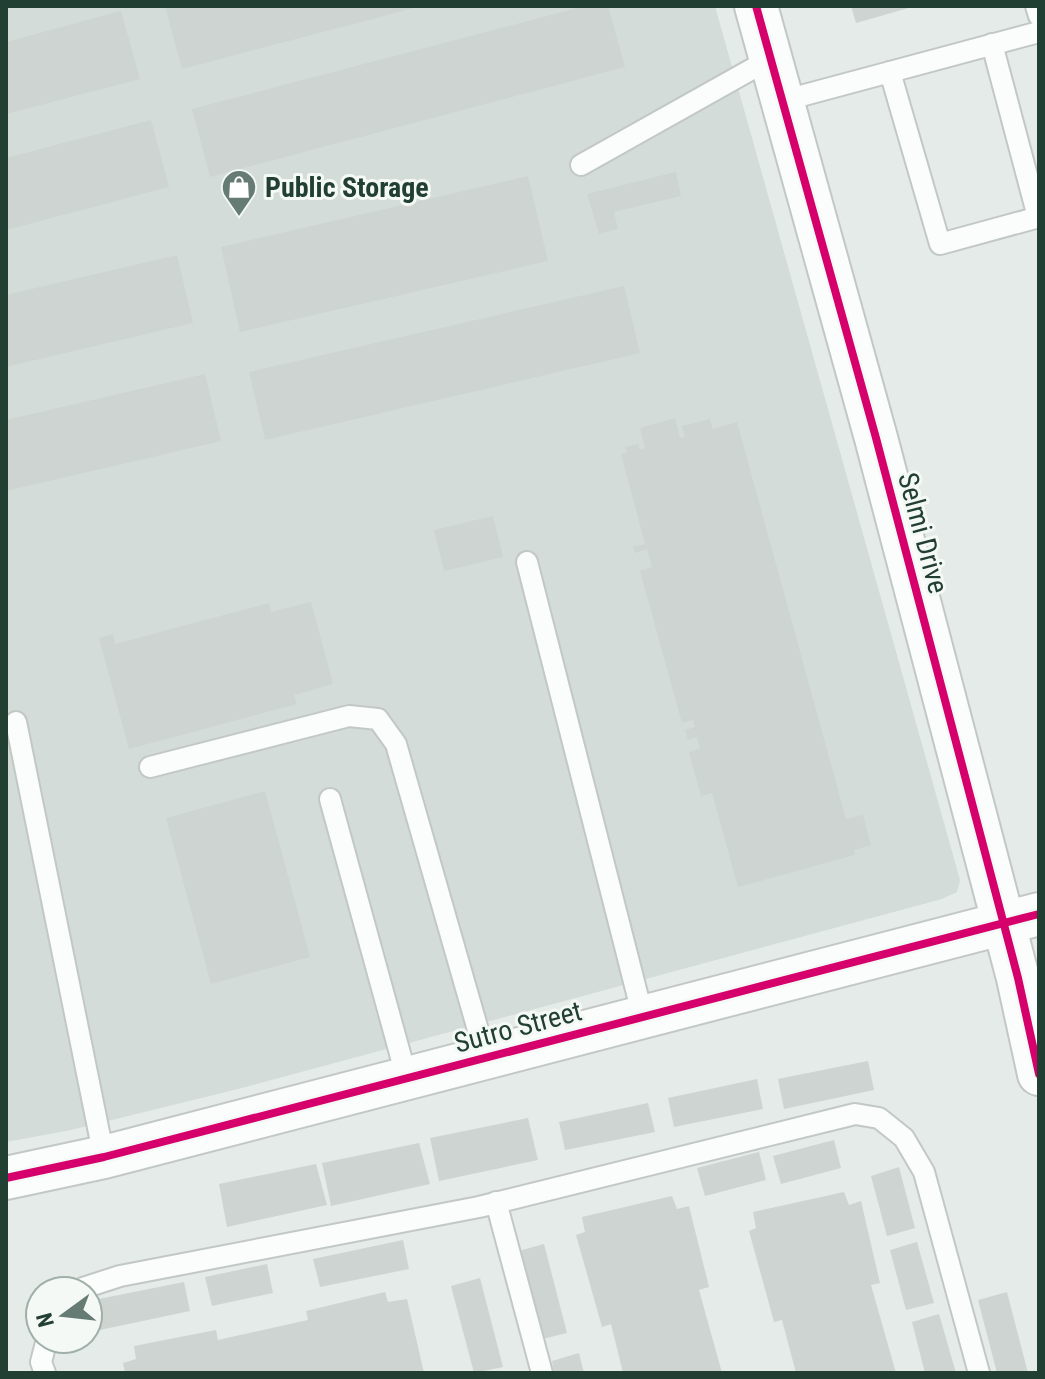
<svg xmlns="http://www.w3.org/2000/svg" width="1045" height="1379" viewBox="0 0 1045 1379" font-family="'Roboto Condensed',sans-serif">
<rect width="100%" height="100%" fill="#e5ebe8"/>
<path fill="#d3dcd8" d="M6,6H715L960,880L957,892L942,899L242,1088L71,1130L6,1142Z"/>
<g fill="#ced4d1">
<path d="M165,6H418V7L182,69Z"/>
<path d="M585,6H608L625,67L210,177L192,109Z"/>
<path d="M851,6H912V7L856,23Z"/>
<path d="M121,11L140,79L6,114V42Z"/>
<path d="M151,120L169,187L6,230V158Z"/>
<path d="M676,172L681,196L614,212L618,229L599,234L587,194Z"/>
<path d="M528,176L548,261L240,332L221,247Z"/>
<path d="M177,255L193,323L6,367V295Z"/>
<path d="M624,286L640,353L265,440L249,372Z"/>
<path d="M205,374L221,441L6,491V420Z"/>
<path d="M675,418L680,438L685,437L682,426L710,419L713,429L737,422L846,819L863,815L871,845L854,850L855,855L738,887L712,793L701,796L689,752L700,749L697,737L688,740L685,730L695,727L693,720L682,723L645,589L640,571L652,567L647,549L635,553L633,547L645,544L621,454L627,452L625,447L638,444L640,450L645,448L640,428Z"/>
<path d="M493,516L503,557L444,571L434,530Z"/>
<path d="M311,602L333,684L294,695L297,704L129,749L99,638L113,634L115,644L269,603L271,612Z"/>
<path d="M265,791L310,957L211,984L166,818Z"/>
<path d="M868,1061L874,1090L784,1109L778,1079Z"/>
<path d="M757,1079L763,1109L674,1127L668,1098Z"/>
<path d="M648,1103L655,1132L565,1150L559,1122Z"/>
<path d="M528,1118L538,1160L439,1181L430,1138Z"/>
<path d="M834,1140L841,1168L781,1184L773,1156Z"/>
<path d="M419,1143L430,1184L331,1206L322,1163Z"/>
<path d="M759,1152L766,1180L705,1196L697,1168Z"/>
<path d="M316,1164L327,1205L227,1227L219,1184Z"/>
<path d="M899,1167L915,1228L887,1236L871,1176Z"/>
<path d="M844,1192L849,1205L861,1201L880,1283L871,1285L896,1373H796L782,1320L774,1322L749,1231L756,1228L753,1212Z"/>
<path d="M672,1196L677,1209L689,1206L709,1287L699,1290L722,1373H623L611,1324L602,1327L576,1235L585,1232L582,1217Z"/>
<path d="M403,1240L409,1269L320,1287L313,1259Z"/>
<path d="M917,1242L934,1303L906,1310L890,1250Z"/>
<path d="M544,1244L567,1333L538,1340L515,1252Z"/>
<path d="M267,1264L273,1293L212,1306L205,1277Z"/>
<path d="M480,1278L503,1367L474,1373L451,1286Z"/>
<path d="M184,1282L190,1311L100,1330L94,1300Z"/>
<path d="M385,1292L388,1302L407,1299L424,1373H125L123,1363L136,1359L134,1346L216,1330L218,1340L308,1320L306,1311Z"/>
<path d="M1007,1292L1028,1373H997L978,1300Z"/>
<path d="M939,1314L956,1373H925L912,1322Z"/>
<path d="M579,1353L584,1373H554L552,1361Z"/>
</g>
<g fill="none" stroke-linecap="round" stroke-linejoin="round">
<g stroke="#c2c8c5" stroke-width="24">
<g id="service">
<path d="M1036,6L1039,16"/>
<path d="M992,44L1038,217"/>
<path d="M890,72L940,244L1039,217"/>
<path d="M782,101L1039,32"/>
<path d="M581,165L770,59"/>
<path d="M527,562L643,1017"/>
<path d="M16,722L104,1157"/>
<path d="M150,767L349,716L378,719L396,744L486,1058"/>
<path d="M330,799L407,1079"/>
<path d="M496,1202L542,1373"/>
<path d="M80,1291L83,1288L120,1276L479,1207L855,1114L879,1118L904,1138L924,1172L979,1373"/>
<path d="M45,1373L41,1362L47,1339"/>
</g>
</g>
<g stroke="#c2c8c5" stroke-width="46">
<g id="minor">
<path d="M756,6L876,438L1018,978L1039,1074"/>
<path d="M6,1178L104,1157L1039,914"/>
</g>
</g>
<use href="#service" stroke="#fbfcfc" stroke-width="20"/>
<use href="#minor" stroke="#fbfcfc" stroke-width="42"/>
<g stroke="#f4f9f6" stroke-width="13">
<g id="cycleway">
<path d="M756,6L876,438L1018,978L1039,1074"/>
<path d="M6,1178L104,1157L1039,914"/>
</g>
</g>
<use href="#cycleway" stroke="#d6006c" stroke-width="8"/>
</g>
<defs>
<g id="shop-pin" transform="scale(1.8)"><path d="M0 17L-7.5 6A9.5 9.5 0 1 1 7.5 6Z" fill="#667b73" stroke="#f4f9f6"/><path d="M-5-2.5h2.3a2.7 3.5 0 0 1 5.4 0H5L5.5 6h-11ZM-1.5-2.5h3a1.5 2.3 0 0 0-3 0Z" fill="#fff"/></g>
</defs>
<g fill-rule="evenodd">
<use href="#shop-pin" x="239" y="187"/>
</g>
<g text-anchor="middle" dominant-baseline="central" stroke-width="6" stroke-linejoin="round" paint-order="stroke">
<g font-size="28" font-weight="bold" fill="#223f34" stroke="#f4f9f6" text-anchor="start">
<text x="265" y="187">Public Storage</text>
</g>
<g font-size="28" fill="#223f34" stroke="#f4f9f6">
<text transform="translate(923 533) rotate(75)">Selmi Drive</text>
<text transform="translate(518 1027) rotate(-15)">Sutro Street</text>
</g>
</g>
<rect width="1045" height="1379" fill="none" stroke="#223f34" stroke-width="16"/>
<g transform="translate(64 1315) rotate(255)"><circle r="38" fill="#f4f9f6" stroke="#a0afa8" stroke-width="2"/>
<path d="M0-6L14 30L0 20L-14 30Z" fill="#667b73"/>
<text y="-12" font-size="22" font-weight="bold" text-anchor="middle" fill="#223f34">N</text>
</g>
</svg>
